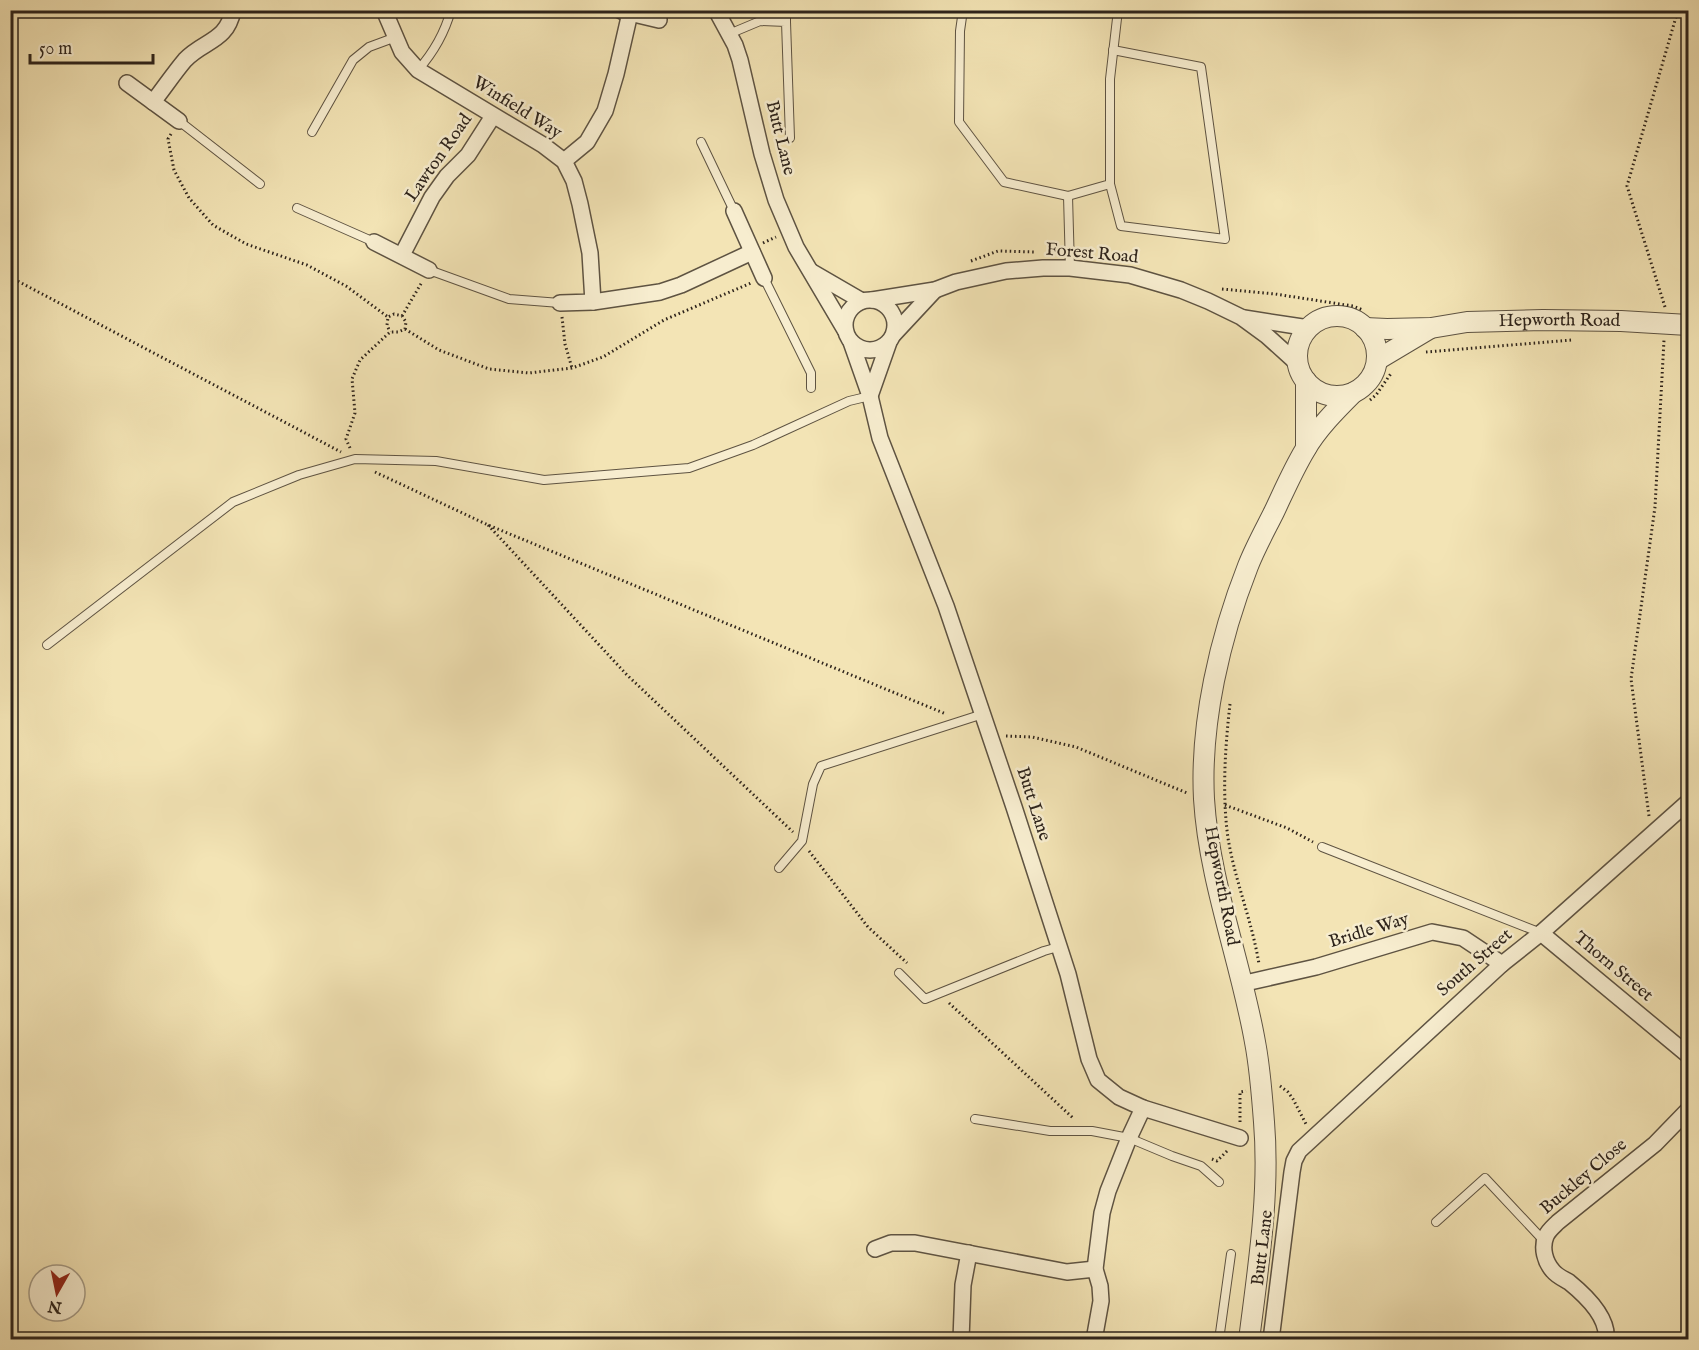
<svg xmlns="http://www.w3.org/2000/svg" width="1699" height="1350" viewBox="0 0 1699 1350" font-family="'IM FELL English',serif">
<rect width="100%" height="100%" fill="#f3e4b5"/>
<filter id="stains"><feTurbulence type="fractalNoise" baseFrequency=".00333" numOctaves="4"/><feColorMatrix values="0 0 0 0 .2 0 0 0 0 .09 0 0 0 0 .02 0 0 0 .5 -.17"/></filter>
<radialGradient id="worn" r=".72"><stop offset=".6" stop-color="#630" stop-opacity="0"/><stop offset="1" stop-color="#630" stop-opacity=".3"/></radialGradient>
<g fill="none" stroke-linecap="round" stroke-linejoin="round">
<g stroke="#5e5342" stroke-width="10">
<g id="service">
<path d="M786,10V22"/>
<path d="M963,10L960,31L959,122L1004,182L1068,196L1110,184V79L1118,10"/>
<path d="M729,34L760,21L786,22L790,138"/>
<path d="M418,70C433,53 445,32 451,10"/>
<path d="M179,121L260,184"/>
<path d="M312,132L353,60L369,47L396,37"/>
<path d="M701,142L734,211"/>
<path d="M1110,184L1121,226L1225,239L1201,67L1113,50"/>
<path d="M1068,196L1070,268"/>
<path d="M297,208L374,242"/>
<path d="M429,270L509,299L560,303"/>
<path d="M764,278L811,373V388"/>
<path d="M47,645L233,502L299,475L355,459L436,461L544,480L689,468L753,445L849,401L870,396"/>
<path d="M1322,847L1541,933"/>
<path d="M779,868L802,841L813,784L821,766L983,714"/>
<path d="M899,973L925,999L1044,951L1058,947"/>
<path d="M975,1119L1050,1131H1092L1129,1138L1172,1156L1201,1166L1219,1182"/>
<path d="M1436,1222L1485,1178L1544,1241"/>
<path d="M1219,1340L1231,1254"/>
</g>
</g>
<g stroke="#5e5342" stroke-width="18">
<g id="minor">
<path d="M384,10L402,52L418,70L543,145L564,161L574,181L580,204L590,253L593,302L560,303"/>
<path d="M716,10L735,45L740,60L762,154L776,200L796,247L845,330"/>
<path d="M621,11L659,20"/>
<path d="M127,83L179,121"/>
<path d="M153,102C164,88 174,73 185,60C204,40 227,42 233,10"/>
<path d="M564,161L587,142L605,111L616,74L630,13"/>
<path d="M734,211L764,278"/>
<path d="M374,242L429,270"/>
<path d="M402,255L432,197L447,176L468,155L493,116"/>
<path d="M812,272L862,301"/>
<path d="M872,300L935,290L956,282L1006,271L1043,268H1070L1130,275L1181,290L1208,301L1241,317L1267,336L1298,364"/>
<circle cx="870" cy="325" r="25"/>
<path d="M593,302L660,292L681,285L752,252"/>
<path d="M1244,318L1309,328"/>
<path d="M894,334L935,290"/>
<path d="M851,342L870,396L880,438L946,606L1014,807L1068,974L1089,1059L1098,1080L1119,1097L1143,1108L1240,1138"/>
<path d="M870,396L889,342"/>
<path d="M1541,933L1688,1055"/>
<path d="M1241,984L1316,967L1432,932L1463,938L1502,964"/>
<path d="M875,1249L891,1243H915L1067,1272L1095,1269"/>
<path d="M961,1340L963,1285L969,1253"/>
<path d="M1094,1340L1101,1301L1100,1286L1095,1269L1102,1213L1108,1191L1129,1138L1143,1108"/>
<path d="M1271,1340L1292,1172L1294,1161L1299,1151L1502,964L1541,933L1688,802"/>
<path d="M1606,1340C1609,1318 1585,1295 1569,1282C1564,1279 1557,1276 1553,1271C1545,1262 1541,1248 1546,1236C1548,1231 1554,1226 1558,1222L1655,1144L1688,1110"/>
</g>
</g>
<g stroke="#5e5342" stroke-width="22">
<g id="tertiary">
<circle cx="1337" cy="356" r="40"/>
<path id="s1" d="M1365,328L1387,329L1431,328L1467,322L1543,320L1621,321L1688,325"/>
<path d="M1377,360L1429,329"/>
<path d="M1306,448V381"/>
<path d="M1249,1340C1258,1268 1270,1194 1264,1122C1262,1095 1260,1068 1255,1042C1241,962 1209,881 1204,799C1200,723 1220,637 1248,566C1255,548 1265,530 1274,512C1284,491 1293,470 1305,450C1317,429 1336,410 1353,393"/>
</g>
</g>
<g stroke="#2d231b" stroke-width="3" stroke-dasharray="1.5 3" stroke-linecap="butt">
<path d="M171,134L168,139L174,170L189,198L213,225L246,244L307,265L346,286L388,317"/>
<path d="M763,243L776,237"/>
<path d="M971,261L998,251L1035,252"/>
<path d="M10,277L341,452"/>
<path d="M1222,289L1275,294L1353,306L1363,310"/>
<path d="M1665,307L1627,186L1678,10"/>
<path d="M402,316L422,282"/>
<path d="M562,317L565,344L572,368"/>
<path d="M405,329L439,350L489,369L529,373L572,368L603,357L664,320L751,283"/>
<path d="M1426,352L1572,340"/>
<path d="M1370,400L1376,395L1392,372"/>
<path d="M350,448L346,439L355,413L352,379L360,360L390,332H398L405,329L406,322L402,316L394,314L388,317L387,325L390,332"/>
<path d="M375,472L488,525L946,714"/>
<path d="M488,525L627,675L793,832"/>
<path d="M1230,704C1225,748 1222,795 1228,838C1235,881 1252,921 1259,964"/>
<path d="M1006,736L1032,737L1076,747L1187,793"/>
<path d="M1225,805L1287,828L1313,842"/>
<path d="M1649,816L1631,679L1655,507L1664,340"/>
<path d="M809,851L868,927L907,963"/>
<path d="M949,1003L1073,1118"/>
<path d="M1280,1086L1288,1092L1293,1099L1306,1124"/>
<path d="M1240,1122V1092L1246,1091"/>
<path d="M1212,1159L1217,1161L1228,1150"/>
</g>
<use href="#service" stroke="#f7edcf" stroke-width="8"/>
<use href="#minor" stroke="#f7edcf" stroke-width="15"/>
<use href="#tertiary" stroke="#f7edcf" stroke-width="20"/>
</g>
<g text-anchor="middle" dominant-baseline="central" stroke-width="5" stroke-linejoin="round" paint-order="stroke">
<g font-size="18" fill="#2d231b" stroke="#f7edcf">
<text transform="translate(517 108) rotate(32)">Winfield Way</text>
<text transform="translate(780 138) rotate(76)">Butt Lane</text>
<text transform="translate(439 158) rotate(-55)">Lawton Road</text>
<text transform="translate(1092 254) rotate(5)">Forest Road</text>
<text stroke="none"><textPath href="#s1" startOffset="195">Hepworth Road</textPath></text>
<text transform="translate(1033 804) rotate(72)">Butt Lane</text>
<text transform="translate(1221 886) rotate(79)">Hepworth Road</text>
<text transform="translate(1369 931) rotate(-17)">Bridle Way</text>
<text transform="translate(1475 963) rotate(-41)">South Street</text>
<text transform="translate(1613 967) rotate(40)">Thorn Street</text>
<text transform="translate(1584 1177) rotate(-40)">Buckley Close</text>
<text transform="translate(1263 1248) rotate(-83)">Butt Lane</text>
</g>
</g>
<rect width="1699" height="1350" fill="none" stroke="#f3e4b5" stroke-width="36"/>
<rect x="12" y="12" width="1675" height="1326" fill="none" stroke="#2d231b" stroke-width="3"/>
<rect x="18" y="18" width="1663" height="1314" fill="none" stroke="#2d231b" stroke-width="1.5"/>
<g transform="translate(57 1293) rotate(189)"><circle r="28" fill="#f7edcf" stroke="#a69c87" stroke-width="1.5"/>
<path d="M0-4.5L10 22L0 15L-10 22Z" fill="#8f2418"/>
<text y="-9" font-size="16" font-weight="bold" text-anchor="middle" fill="#2d231b">N</text>
</g>
<path d="M30 54v9h123v-9" fill="none" stroke="#2d231b" stroke-width="3"/>
<text x="39" y="54" font-size="18" fill="#2d231b" stroke="#f7edcf" stroke-width="4.5" paint-order="stroke">50 m</text>
<rect width="100%" height="100%" filter="url(#stains)"/>
<rect width="100%" height="100%" fill="url(#worn)"/>
</svg>
